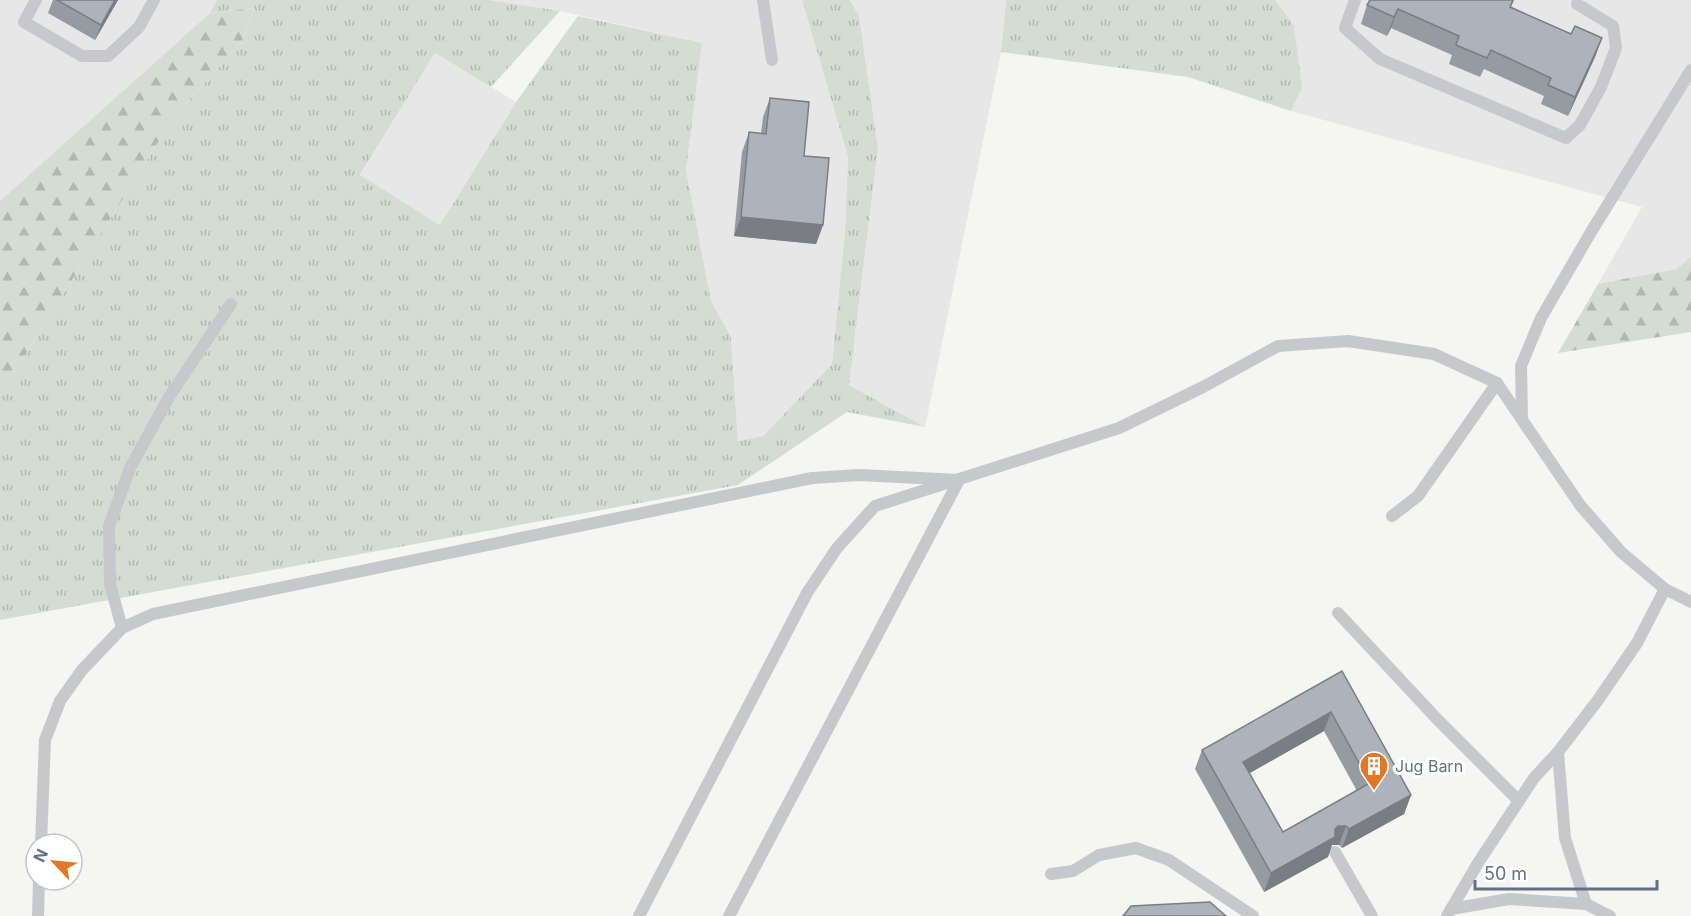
<svg xmlns="http://www.w3.org/2000/svg" width="1691" height="916" viewBox="0 0 1691 916" font-family="Inter,sans-serif">
<defs>
<pattern id="grass-tufts" width="24" height="20" patternUnits="userSpaceOnUse" patternTransform="scale(1.5)"><rect width="24" height="20" fill="#d5ddd3"/><path d="M3 7l-1-3M5 7V3M7 7l1-3M15 17l-1-3M17 17v-4M19 17l1-3" fill="none" stroke="#b0b8b1"/></pattern>
<pattern id="forest-firs" width="22" height="20" patternUnits="userSpaceOnUse" patternTransform="scale(1.5)"><rect width="22" height="20" fill="#d5ddd3"/><path d="M5 1l3.5 6h-7zM16 11l3.5 6h-7z" fill="#b0b8b1"/></pattern>
</defs>
<rect width="100%" height="100%" fill="#f5f6f2"/>
<g fill="#e6e7e6">
<path d="M0,0H217L210,13L0,201Z"/>
<path d="M489,0H802L848,157L845,231L832,364L763,436L738,441L731,337L711,301L686,170L702,43L560,11Z"/>
<path d="M850,0H1006L1001,52L925,427L849,385L878,148L859,17Z"/>
<path d="M1275,0H1691V257L1676,269L1598,284L1642,207L1291,111L1302,88Z"/>
<path d="M435,53L516,102L440,225L360,176Z"/>
</g>
<g fill="url(#grass-tufts)">
<path d="M217,0H489L560,11L491,87L435,53L360,175L440,225L516,102L578,16L702,43L686,170L711,301L731,337L738,441L763,436L832,364L845,231L848,157L802,0H850L859,16L878,148L849,385L925,427L847,412L738,485L0,620V395L172,120L242,41L254,8L210,13Z"/>
<path d="M1006,0H1275L1294,26L1302,88L1291,111L1188,77L1001,52Z"/>
</g>
<g fill="url(#forest-firs)">
<path d="M254,8L242,41L172,120L0,395V201L210,13Z"/>
<path d="M1691,257V332L1558,353L1598,284L1676,269Z"/>
</g>
<g fill="none" stroke-linecap="round" stroke-linejoin="round">
<g stroke="#c6c8cc" stroke-width="12">
<path d="M36,0L24,22L82,56H108L139,27L154,0"/>
<path d="M763,0L772,60"/>
<path d="M1355,0L1345,28L1380,59L1566,138L1580,125L1601,87L1616,48L1613,26L1577,4"/>
<path d="M1522,418L1521,366L1541,318L1591,232L1691,70"/>
<path d="M1392,516L1418,496L1497,383"/>
<path d="M1338,613L1437,719L1519,801"/>
<path d="M122,628L110,584L109,526L130,468L169,397L231,304"/>
<path d="M1558,752L1565,838L1586,904"/>
<path d="M41,844L45,740L60,701L82,670L122,628L153,614L812,478L859,475L959,480L729,916"/>
<path d="M1335,852L1372,916"/>
<path d="M1051,874L1073,871L1099,855L1136,848L1169,860L1253,916"/>
<path d="M1451,909L1509,899L1586,904L1610,916"/>
<path d="M38,916L39,880"/>
<path d="M639,916L807,593L837,548L875,506L1119,428L1203,387L1278,346L1348,341L1434,354L1497,383L1580,505L1621,552L1665,589L1691,602"/>
<path d="M1447,916L1478,863L1534,778L1558,752L1598,700L1637,643L1665,589"/>
</g>
</g>
<g fill="#969aa1" fill-rule="evenodd">
<path d="M53,0H118L95,40L48,13Z"/>
<path d="M1514,0L1511,7L1571,34L1602,38L1595,57L1568,116L1541,104L1544,96L1484,69L1480,77L1449,64L1452,55L1391,28L1387,36L1361,24L1367,5Z"/>
<path d="M770,98L804,156L823,225L816,244L734,236L742,152L749,132L761,134L763,117Z"/>
<path d="M1342,671L1411,795L1404,814L1342,848L1339,845H1332L1328,857L1264,892L1195,769L1202,750ZM1324,731L1357,791L1283,832L1249,773Z"/>
</g>
<g fill="#7a7d83">
<path d="M115,0H118L95,40L101,25Z"/>
<path d="M1398,9L1391,28L1387,36L1394,17Z"/>
<path d="M1602,38L1595,57L1568,116L1575,97Z"/>
<path d="M741,217L823,225L816,244L734,236Z"/>
<path d="M1331,712L1324,731L1236,781L1243,762Z"/>
<path d="M1411,795L1404,814L1342,848L1349,829Z"/>
<path d="M1338,826H1346L1339,845H1332L1328,857L1264,892L1271,873L1335,829Z"/>
</g>
<g fill="#aeb3bb" stroke="#7a7d83" stroke-width="1.5" fill-rule="evenodd">
<path d="M57,0H115L101,25Z"/>
<path d="M1370,0H1513L1510,7L1571,34L1575,26L1602,38L1575,97L1548,85L1551,78L1491,50L1487,58L1456,45L1459,36L1398,9L1394,17L1367,5Z"/>
<path d="M770,98L809,102L804,156L829,158L823,225L741,217L749,132L766,134Z"/>
<path d="M1342,671L1411,795L1349,829L1346,826H1338L1335,829V837L1271,873L1202,750ZM1331,712L1370,783L1283,832L1243,762Z"/>
<path d="M1210,902L1226,916H1123L1131,906Z"/>
</g>
<defs>
<g id="building-pin" transform="scale(1.5)"><path d="M0 17L-7.5 6A9.5 9.5 0 1 1 7.5 6Z" fill="#e37725" stroke="#fff"/><path d="M-4-6H4V6H1V3H-1V6H-4ZM-2.5-4.3h1.7v1.8h-1.7ZM.8-4.3h1.7v1.8H.8ZM-2.5-1h1.7V.8h-1.7ZM.8-1h1.7V.8H.8Z" fill="#fff"/></g>
</defs>
<g fill-rule="evenodd">
<use href="#building-pin" x="1374" y="766"/>
</g>
<g text-anchor="middle" dominant-baseline="central" stroke-width="6" stroke-linejoin="round" paint-order="stroke">
<g font-size="16" fill="#657084" stroke="#fff" text-anchor="start">
<text x="1395" y="766">Jug Barn</text>
</g>
</g>
<g transform="translate(54 862) rotate(296)"><circle r="28" fill="#ffffff" stroke="#c1c6ce" stroke-width="1.5"/>
<path d="M0-4.5L10 22L0 15L-10 22Z" fill="#e37725"/>
<text y="-9" font-size="16" font-weight="bold" text-anchor="middle" fill="#657084">N</text>
</g>
<path d="M1475 880v9h182v-9" fill="none" stroke="#657084" stroke-width="3"/>
<text x="1484" y="880" font-size="18" fill="#657084" stroke="#ffffff" stroke-width="4.5" paint-order="stroke">50 m</text>
</svg>
